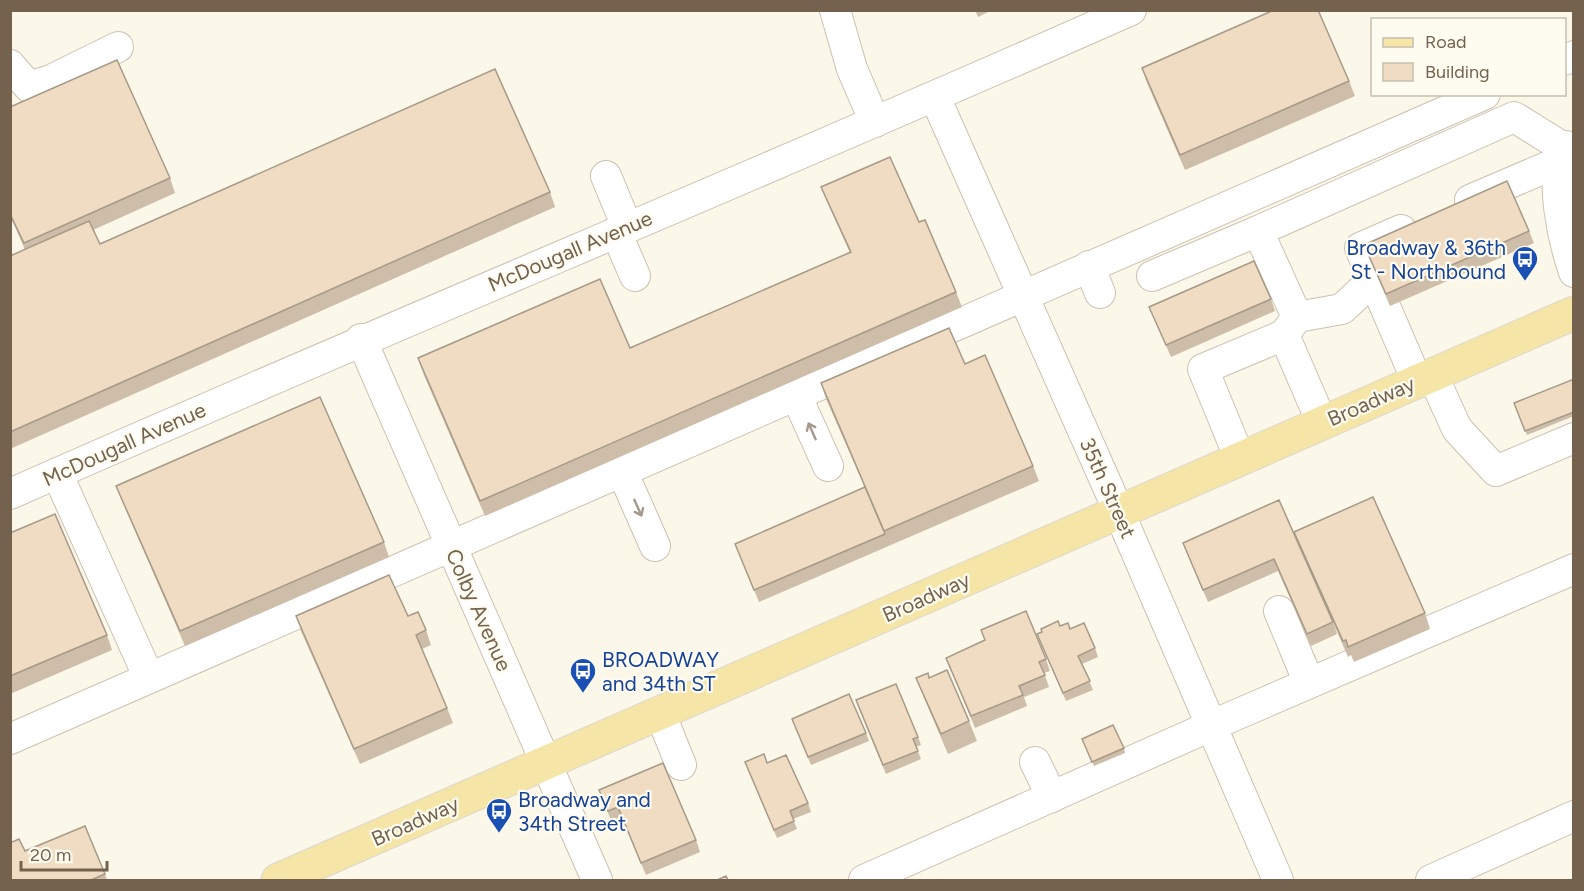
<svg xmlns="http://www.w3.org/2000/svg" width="1584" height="891" viewBox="0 0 1584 891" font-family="Figtree,sans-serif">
<rect width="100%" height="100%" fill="#fbf7e9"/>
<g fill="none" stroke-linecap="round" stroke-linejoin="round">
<g stroke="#cdc1b0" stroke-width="32">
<g id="minor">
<path d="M835,10L852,69L875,122"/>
<path d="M1564,60L1574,56"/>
<path d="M10,65L29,87L51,80L118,47"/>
<path d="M935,97L1119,512L1278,880"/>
<path d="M1566,146C1548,175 1563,240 1574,272"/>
<path d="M606,176L627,227"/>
<path d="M1470,200L1561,161"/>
<path d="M1401,230L1360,248L1417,381"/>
<path d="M616,232L635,276"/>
<path d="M1089,266L1100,293"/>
<path d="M1152,276L1258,231"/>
<path d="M1297,317L1342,309L1373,280"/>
<path d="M1284,335L1297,317L1258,231L1514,117L1564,148"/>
<path d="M361,339L597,880"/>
<path d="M1432,374L1457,429L1496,471L1574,438"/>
<path d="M796,395L828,466"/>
<path d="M1240,459L1203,369L1284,335L1322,423"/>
<path d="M622,471L655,546"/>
<path d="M57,473L149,678"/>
<path d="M10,494C383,329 759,175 1131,10"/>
<path d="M1279,611L1309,683"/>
<path d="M660,713L681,765"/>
<path d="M10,739L1485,94"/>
<path d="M1035,762L1052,797"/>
<path d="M864,880L1231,717L1574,569"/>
<path d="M1431,880L1574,816"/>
</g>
</g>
<g stroke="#dbd6d1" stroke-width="35">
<path id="major" d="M278,880L1574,313"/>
</g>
<use href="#minor" stroke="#fff" stroke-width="30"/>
<use href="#major" stroke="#f5e5a7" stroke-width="33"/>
</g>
<g fill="#cebda8">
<path d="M975,10H992L978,17Z"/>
<path d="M1142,68L1349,81L1355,96L1185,170L1147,83Z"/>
<path d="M10,107L170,178L175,193L93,230L100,244L550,192L555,207L10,449V256L25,250L13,222L10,223Z"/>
<path d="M821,187L919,222L956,292L962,307L485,516L423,373L418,358L630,348L850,253L827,202Z"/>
<path d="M1529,231L1534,243L1390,306L1364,245Z"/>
<path d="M1271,299L1275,311L1171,357L1149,307Z"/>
<path d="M965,364L1033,466L1039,481L759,602L735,544L865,488L826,399L821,383Z"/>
<path d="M1574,379V416L1527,435L1514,403Z"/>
<path d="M116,486L384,542L389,557L185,646L122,501Z"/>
<path d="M1279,500L1333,622L1337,634L1311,646L1278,571L1208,602L1183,543Z"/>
<path d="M1294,532L1425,613L1430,629L1354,662L1351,655L1348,657L1300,547Z"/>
<path d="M10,533L107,635L112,650L10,694Z"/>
<path d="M296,616H408L426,630L431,645L422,649L447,708L453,723L360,764L301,631Z"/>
<path d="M1070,629L1095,648L1098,657L1082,664L1093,690L1066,701L1037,634Z"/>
<path d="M946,658L1046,659L1050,671L1044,673L1049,687L1024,697L1027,706L975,728Z"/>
<path d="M916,678H929L969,721L977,741L948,754L924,698Z"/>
<path d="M859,709L918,737L921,745L916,747L921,759L886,774Z"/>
<path d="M795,727L866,733L869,741L811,765Z"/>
<path d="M1082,739L1124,748L1125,753L1094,766Z"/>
<path d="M745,762L767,763L808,803L811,812L793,819L797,829L777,838Z"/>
<path d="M599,790L696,840L700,852L646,875L622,819L612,823Z"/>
<path d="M25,851L105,874L107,880H10Z"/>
</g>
<g fill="#efdcc3" stroke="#a79a88" stroke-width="1.5">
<path d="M1274,10H1318L1349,81L1180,155L1142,68Z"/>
<path d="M117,60L170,178L24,243L10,214V107Z"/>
<path d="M495,69L550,192L10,432V256L89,221L100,244Z"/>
<path d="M890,157L919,222L925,220L956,292L480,501L418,358L600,279L630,348L851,252L821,187Z"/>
<path d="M1507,181L1529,231L1386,294L1364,245Z"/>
<path d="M1254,261L1271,299L1166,345L1149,307Z"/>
<path d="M949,328L965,364L985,355L1033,466L884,531L821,383Z"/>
<path d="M1574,379V412L1525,431L1514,403Z"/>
<path d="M320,397L384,542L180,631L116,486Z"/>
<path d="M865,487L885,534L754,590L735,544Z"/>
<path d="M1373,497L1425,613L1348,647L1346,640L1343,641L1294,532Z"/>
<path d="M1279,500L1333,622L1307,634L1274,559L1203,590L1183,543Z"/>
<path d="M55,514L107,635L10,676V533Z"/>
<path d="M389,575L408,616L418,612L426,630L416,635L447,708L354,749L296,616Z"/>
<path d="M1026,611L1046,659L1039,662L1045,675L1019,686L1023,695L971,716L946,658L985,640L981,630Z"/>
<path d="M1058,621L1060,626L1068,623L1070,629L1084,623L1095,648L1078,656L1090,681L1063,693L1037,634L1042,632L1041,629Z"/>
<path d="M947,670L969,721L941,734L916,678L928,673L929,678Z"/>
<path d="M896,684L918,737L913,739L918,751L883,765L856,700Z"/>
<path d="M849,694L866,733L808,757L792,719Z"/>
<path d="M1113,725L1124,748L1092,762L1082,739Z"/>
<path d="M764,754L767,763L786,755L808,803L790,811L794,821L774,830L745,762Z"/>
<path d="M663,763L696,840L641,863L618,807L608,811L599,790Z"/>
<path d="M85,826L105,874L91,880H10V843L19,839L25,851Z"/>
<path d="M726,876L728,880H717Z"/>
</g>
<defs><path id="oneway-shaft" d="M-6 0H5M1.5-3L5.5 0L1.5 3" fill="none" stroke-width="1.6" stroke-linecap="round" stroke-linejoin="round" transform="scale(1.5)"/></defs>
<g stroke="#a5998c">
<use href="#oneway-shaft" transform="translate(812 431) rotate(-114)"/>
<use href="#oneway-shaft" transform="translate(638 508) rotate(66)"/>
</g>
<defs>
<g id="bus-pin" transform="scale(1.35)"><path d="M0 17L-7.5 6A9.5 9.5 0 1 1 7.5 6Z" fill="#1a4fb4" stroke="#fefbf0"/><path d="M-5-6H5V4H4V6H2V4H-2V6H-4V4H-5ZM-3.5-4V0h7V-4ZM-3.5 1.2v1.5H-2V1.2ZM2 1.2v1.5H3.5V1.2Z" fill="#fff"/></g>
</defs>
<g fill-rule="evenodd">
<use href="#bus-pin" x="1525" y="259"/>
<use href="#bus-pin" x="583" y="671"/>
<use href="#bus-pin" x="499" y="811"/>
</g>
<g text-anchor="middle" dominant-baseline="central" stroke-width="4.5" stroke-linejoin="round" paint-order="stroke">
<g font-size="21" fill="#164399" stroke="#fefbf0" text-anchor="start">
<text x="1506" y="247" text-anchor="end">Broadway &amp; 36th<tspan x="1506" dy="24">St - Northbound</tspan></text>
<text x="602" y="659">BROADWAY<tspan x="602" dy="24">and 34th ST</tspan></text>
<text x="518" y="799">Broadway and<tspan x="518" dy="24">34th Street</tspan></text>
</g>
<g font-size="21" fill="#75624e" stroke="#fefbf0">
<text transform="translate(570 251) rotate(-23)">McDougall Avenue</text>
<text transform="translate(1371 401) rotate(-24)">Broadway</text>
<text transform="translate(124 444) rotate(-24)">McDougall Avenue</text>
<text transform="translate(1108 488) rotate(66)">35th Street</text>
<text transform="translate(926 597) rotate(-24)">Broadway</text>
<text transform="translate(479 610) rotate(66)">Colby Avenue</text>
<text transform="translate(415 821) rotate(-24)">Broadway</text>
</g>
</g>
<rect width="1584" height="891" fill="none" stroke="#75624e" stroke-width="24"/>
<rect x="1371" y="18" width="195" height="78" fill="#fefbf0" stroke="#c7beaf" stroke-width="1.5"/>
<rect x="1383" y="38" width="30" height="9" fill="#f5e5a7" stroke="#c7beaf" stroke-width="1.5"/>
<text x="1425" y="48" font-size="18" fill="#75624e">Road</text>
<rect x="1383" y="63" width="30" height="18" fill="#efdcc3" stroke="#c7beaf" stroke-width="1.5"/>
<text x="1425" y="78" font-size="18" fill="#75624e">Building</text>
<path d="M21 861v9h86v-9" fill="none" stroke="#75624e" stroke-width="3"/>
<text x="30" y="861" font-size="18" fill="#75624e" stroke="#fefbf0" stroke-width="4.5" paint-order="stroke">20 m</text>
</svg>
